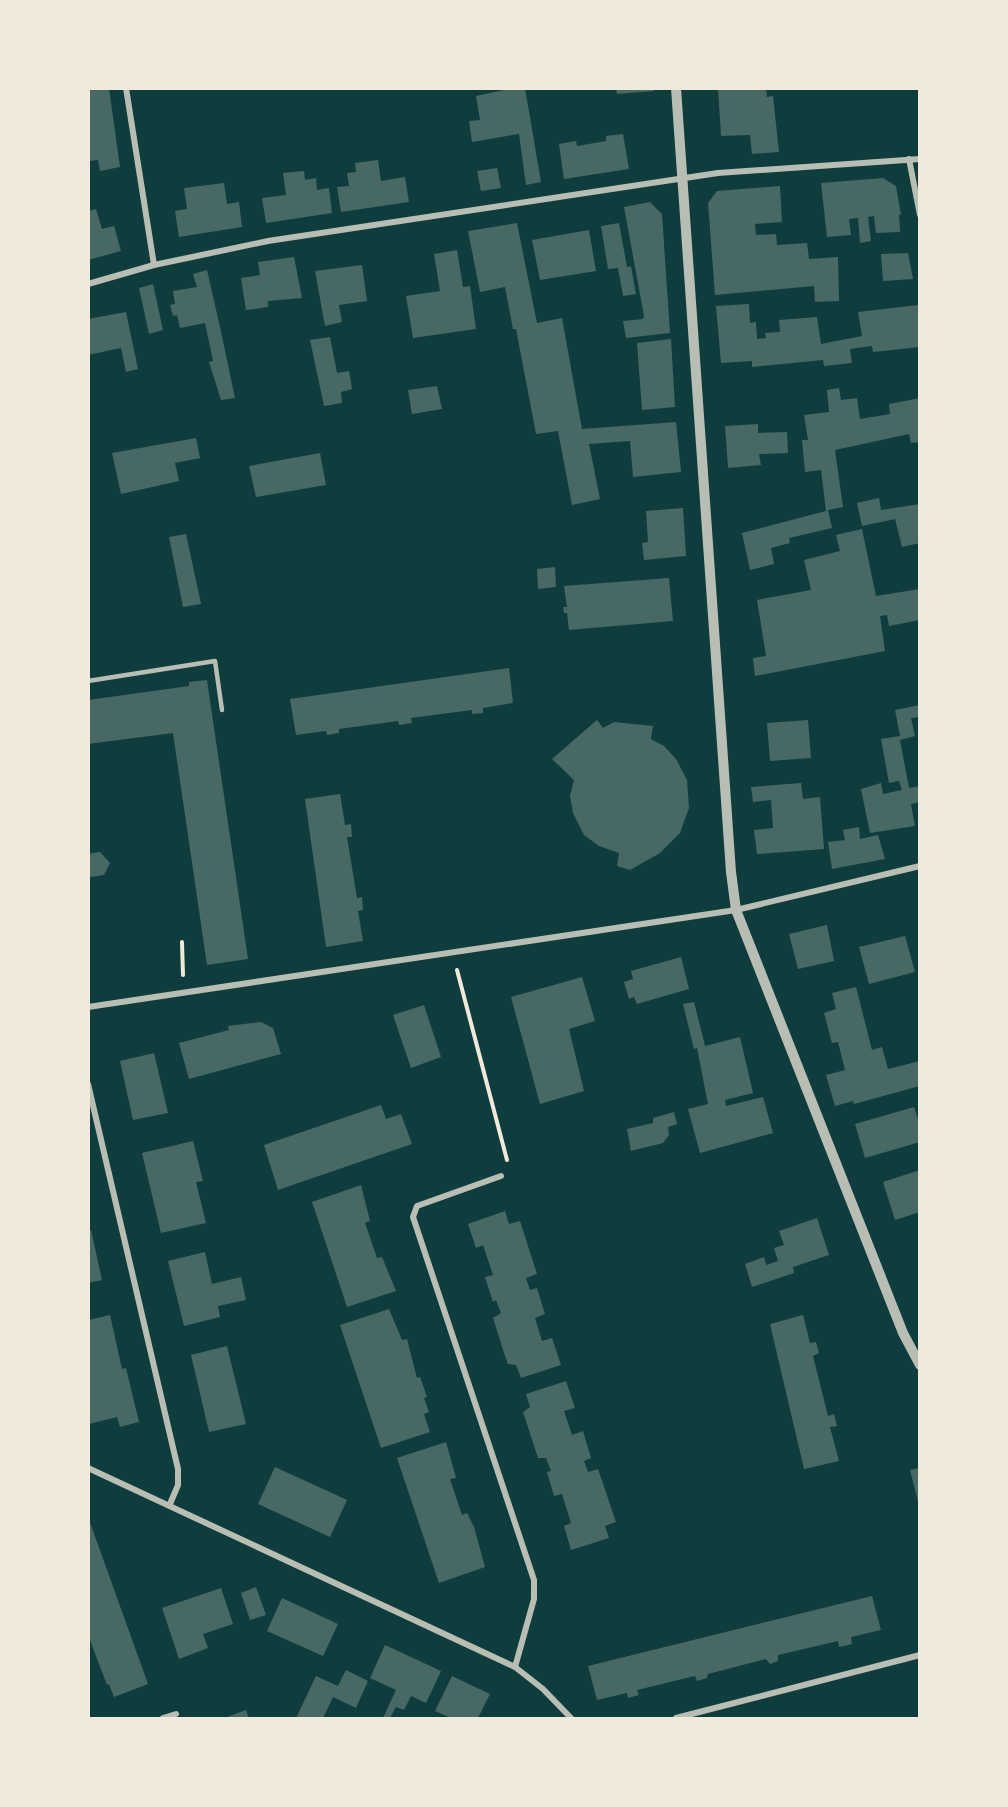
<svg xmlns="http://www.w3.org/2000/svg" width="1008" height="1807" font-family="Raleway,sans-serif">
  <style>
    .building { fill: #486865 }
    .lines { fill: none; stroke-linecap: round; stroke-linejoin: round }
    .path { stroke: #f1e9da; stroke-width: 4 }
    .service { stroke: #b8beb3; stroke-width: 4.5 }
    .minor { stroke: #b8beb3; stroke-width: 6 }
    .tertiary { stroke: #b8beb3; stroke-width: 10 }
  </style>
  <rect width="100%" height="100%" fill="#0f3d3e"/>
  <!-- building -->
  <g class="building">
    <polygon points="88,88 109,88 120,167 100,171 98,160 90,161"/>
    <polygon points="513,88 525,88 541,182 526,185 519,134 472,142 469,121 480,120 476,96"/>
    <polygon points="616,88 653,88 654,91 617,94"/>
    <polygon points="718,88 766,88 767,97 773,96 779,152 752,154 750,135 721,136"/>
    <polygon points="623,134 629,169 564,179 559,144 576,141 577,146 606,141 606,136"/>
    <polygon points="378,160 381,181 405,177 409,202 341,212 337,187 349,186 347,173 356,172 355,163"/>
    <polygon points="497,168 501,188 481,191 477,171"/>
    <polygon points="304,171 305,180 316,178 317,190 329,188 332,213 266,223 262,198 286,195 283,173"/>
    <polygon points="883,178 896,186 901,215 899,214 900,232 876,233 874,216 868,217 871,241 860,243 858,218 849,219 851,235 827,237 821,183"/>
    <polygon points="224,183 227,204 239,202 242,227 179,237 175,211 187,209 184,188"/>
    <polygon points="780,186 782,222 755,224 756,235 776,234 777,245 807,243 809,259 838,257 839,301 815,302 814,286 715,295 708,203 717,191"/>
    <polygon points="650,202 662,214 670,333 626,338 623,321 643,319 644,316 624,207"/>
    <polygon points="96,209 102,229 114,226 121,251 88,260 88,211"/>
    <polygon points="517,223 537,323 562,318 582,429 676,422 681,472 633,477 630,441 589,444 600,499 572,505 558,431 536,434 516,329 513,329 505,287 480,292 468,231"/>
    <polygon points="619,223 627,267 631,266 636,294 623,296 618,268 608,269 601,226"/>
    <polygon points="589,230 596,271 540,280 532,240"/>
    <polygon points="457,250 463,287 470,286 476,329 413,338 406,296 440,291 434,254"/>
    <polygon points="908,253 913,279 883,281 881,254"/>
    <polygon points="294,257 302,298 268,301 268,307 246,310 241,278 260,275 258,262"/>
    <polygon points="362,265 367,301 339,305 342,322 325,326 315,271"/>
    <polygon points="207,270 220,327 235,398 221,400 209,362 213,361 205,323 180,328 177,315 173,316 170,305 175,304 173,291 197,287 193,274"/>
    <polygon points="153,284 163,330 149,334 139,288"/>
    <polygon points="749,304 750,323 756,322 757,339 766,338 765,333 780,332 779,320 817,317 821,344 862,336 858,312 918,305 920,347 873,352 872,346 850,349 852,363 824,366 823,360 752,367 752,361 721,363 716,306"/>
    <polygon points="126,312 138,369 126,372 121,348 88,355 88,319"/>
    <polygon points="330,337 337,373 349,371 352,389 341,392 342,403 324,406 310,340"/>
    <polygon points="671,339 675,407 642,410 637,343"/>
    <polygon points="437,386 442,409 412,414 408,390"/>
    <polygon points="839,388 841,400 857,398 860,419 890,414 889,404 920,398 920,442 911,443 909,434 835,450 843,507 828,510 832,528 789,538 790,543 771,548 774,564 750,570 742,533 826,511 821,470 805,472 802,440 808,440 804,415 829,412 827,390"/>
    <polygon points="758,424 758,433 787,432 788,453 759,454 761,465 728,468 725,426"/>
    <polygon points="196,438 200,458 175,463 179,481 121,494 112,453"/>
    <polygon points="320,453 326,485 256,497 249,466"/>
    <polygon points="879,498 881,510 920,504 920,543 902,547 895,519 862,526 857,503"/>
    <polygon points="683,508 686,556 644,560 642,543 648,542 646,511"/>
    <polygon points="862,529 876,596 920,589 920,620 889,626 887,615 880,616 885,651 755,676 753,658 766,656 757,600 811,590 804,560 840,551 836,535"/>
    <polygon points="186,534 201,604 183,607 169,537"/>
    <polygon points="555,567 556,587 538,589 537,569"/>
    <polygon points="669,578 673,621 569,630 567,613 564,613 563,607 567,607 564,586"/>
    <polygon points="509,668 513,703 483,708 483,713 472,714 472,710 411,718 412,723 399,725 398,721 339,729 339,733 327,735 326,731 296,735 290,699"/>
    <polygon points="207,680 248,959 207,965 173,733 88,744 88,700 189,686 189,682"/>
    <polygon points="920,705 920,717 911,718 915,736 900,740 909,788 920,786 920,802 911,804 915,826 870,833 861,789 881,783 883,794 902,790 899,781 889,783 881,739 900,736 895,710"/>
    <polygon points="597,720 603,728 614,722 653,726 651,739 664,746 676,759 687,780 689,808 680,833 660,853 630,870 617,866 619,853 599,846 584,835 573,813 570,796 574,780 552,759"/>
    <polygon points="808,720 811,758 770,761 767,723"/>
    <polygon points="801,783 803,799 820,797 824,849 757,854 754,830 773,828 771,800 753,802 751,787"/>
    <polygon points="340,794 345,825 351,824 352,837 347,837 357,898 362,897 363,910 358,911 363,941 326,947 305,799"/>
    <polygon points="859,827 860,839 878,835 885,859 832,869 828,842 845,840 843,830"/>
    <polygon points="100,852 110,863 104,875 91,877 88,874 88,854"/>
    <polygon points="827,925 834,961 798,969 789,934"/>
    <polygon points="905,936 915,972 869,984 859,947"/>
    <polygon points="681,957 689,989 637,1004 634,997 629,999 624,982 633,979 631,971"/>
    <polygon points="582,977 595,1021 569,1029 584,1091 540,1104 511,997"/>
    <polygon points="856,987 872,1050 882,1047 888,1069 920,1061 920,1086 854,1104 853,1101 835,1106 826,1075 845,1070 838,1042 832,1043 824,1013 836,1009 832,993"/>
    <polygon points="694,1002 705,1046 740,1037 753,1093 725,1100 726,1106 763,1097 773,1133 700,1153 688,1109 708,1104 697,1048 694,1049 683,1004"/>
    <polygon points="424,1005 441,1057 411,1068 393,1015"/>
    <polygon points="261,1022 273,1028 281,1054 189,1079 179,1043 229,1030 228,1026"/>
    <polygon points="154,1053 168,1113 133,1120 120,1061"/>
    <polygon points="381,1105 386,1119 401,1114 412,1144 278,1190 264,1145"/>
    <polygon points="914,1107 920,1125 920,1142 865,1158 855,1124"/>
    <polygon points="674,1112 677,1124 668,1127 669,1135 663,1143 631,1151 627,1129 653,1123 653,1118"/>
    <polygon points="193,1141 203,1181 196,1182 206,1223 161,1233 142,1153"/>
    <polygon points="920,1170 920,1212 895,1220 883,1182"/>
    <polygon points="361,1185 370,1221 365,1223 377,1258 382,1257 396,1291 347,1307 312,1202"/>
    <polygon points="505,1211 509,1224 520,1221 537,1274 526,1278 530,1290 537,1288 545,1314 535,1318 542,1341 552,1338 561,1365 521,1378 516,1365 508,1364 504,1353 493,1318 501,1313 496,1300 493,1302 485,1277 493,1275 483,1245 476,1248 468,1224"/>
    <polygon points="817,1218 829,1255 793,1267 794,1273 752,1287 745,1264 764,1257 766,1265 778,1261 774,1248 784,1245 779,1231"/>
    <polygon points="91,1230 102,1280 88,1283 88,1231"/>
    <polygon points="205,1252 212,1284 241,1277 246,1300 218,1306 220,1317 184,1326 168,1261"/>
    <polygon points="389,1309 402,1340 407,1339 417,1378 420,1377 427,1397 424,1398 429,1412 424,1414 430,1432 381,1448 340,1325"/>
    <polygon points="110,1315 122,1369 126,1368 139,1422 120,1427 117,1417 89,1424 88,1421 88,1320"/>
    <polygon points="803,1315 810,1343 816,1342 819,1353 813,1356 828,1416 834,1414 837,1426 830,1427 839,1461 804,1469 770,1324"/>
    <polygon points="227,1346 246,1424 209,1432 191,1355"/>
    <polygon points="566,1381 575,1408 564,1411 572,1435 583,1431 591,1458 584,1461 588,1472 598,1469 616,1522 605,1526 609,1538 571,1550 564,1526 571,1523 562,1494 554,1496 547,1472 551,1471 546,1458 538,1458 523,1412 530,1407 526,1394"/>
    <polygon points="446,1442 456,1478 450,1479 462,1515 467,1513 474,1527 485,1567 439,1583 397,1458"/>
    <polygon points="275,1467 347,1500 330,1537 258,1504"/>
    <polygon points="920,1468 920,1505 919,1505 910,1470"/>
    <polygon points="88,1517 148,1684 114,1697 109,1684 107,1685 88,1635"/>
    <polygon points="256,1587 266,1615 250,1620 241,1593"/>
    <polygon points="221,1588 233,1624 203,1634 208,1648 179,1659 162,1608"/>
    <polygon points="872,1596 881,1630 851,1637 852,1644 839,1647 838,1641 778,1655 778,1661 770,1664 766,1659 708,1674 707,1678 697,1681 695,1676 637,1690 639,1695 628,1698 627,1693 597,1700 588,1666"/>
    <polygon points="282,1598 338,1624 323,1656 267,1631"/>
    <polygon points="385,1645 441,1671 426,1703 411,1696 404,1710 396,1707 390,1718 383,1718 396,1690 370,1678"/>
    <polygon points="346,1670 368,1681 356,1708 333,1697 323,1718 296,1718 316,1676 338,1686"/>
    <polygon points="452,1676 490,1694 478,1718 451,1718 435,1711"/>
    <polygon points="246,1710 249,1718 224,1718"/>
  </g>
  <g class="lines">
    <!-- path -->
    <g class="path">
      <polyline points="182,942 183,975"/>
      <polyline points="457,970 507,1160"/>
    </g>
    <!-- service -->
    <polyline class="service" points="88,681 215,661 222,710"/>
    <!-- minor -->
    <g class="minor">
      <polyline points="126,88 154,265"/>
      <polyline points="909,159 920,215"/>
      <polyline points="88,284 154,265 268,241 718,173 920,159"/>
      <polyline points="88,1007 736,910 920,866"/>
      <polyline points="88,1084 178,1469 178,1485 170,1504"/>
      <polyline points="501,1176 417,1206 413,1217 534,1580 534,1599 515,1667"/>
      <polyline points="88,1468 515,1667 543,1689 571,1718"/>
      <polyline points="163,1718 176,1714"/>
      <polyline points="676,1718 920,1655"/>
    </g>
    <!-- tertiary -->
    <polyline class="tertiary" points="676,88 731,872 736,910 903,1333 920,1365"/>
  </g>
  <!-- border -->
  <rect width="1008" height="1807" fill="none" stroke="#f1e9da" stroke-width="180"/>
</svg>
